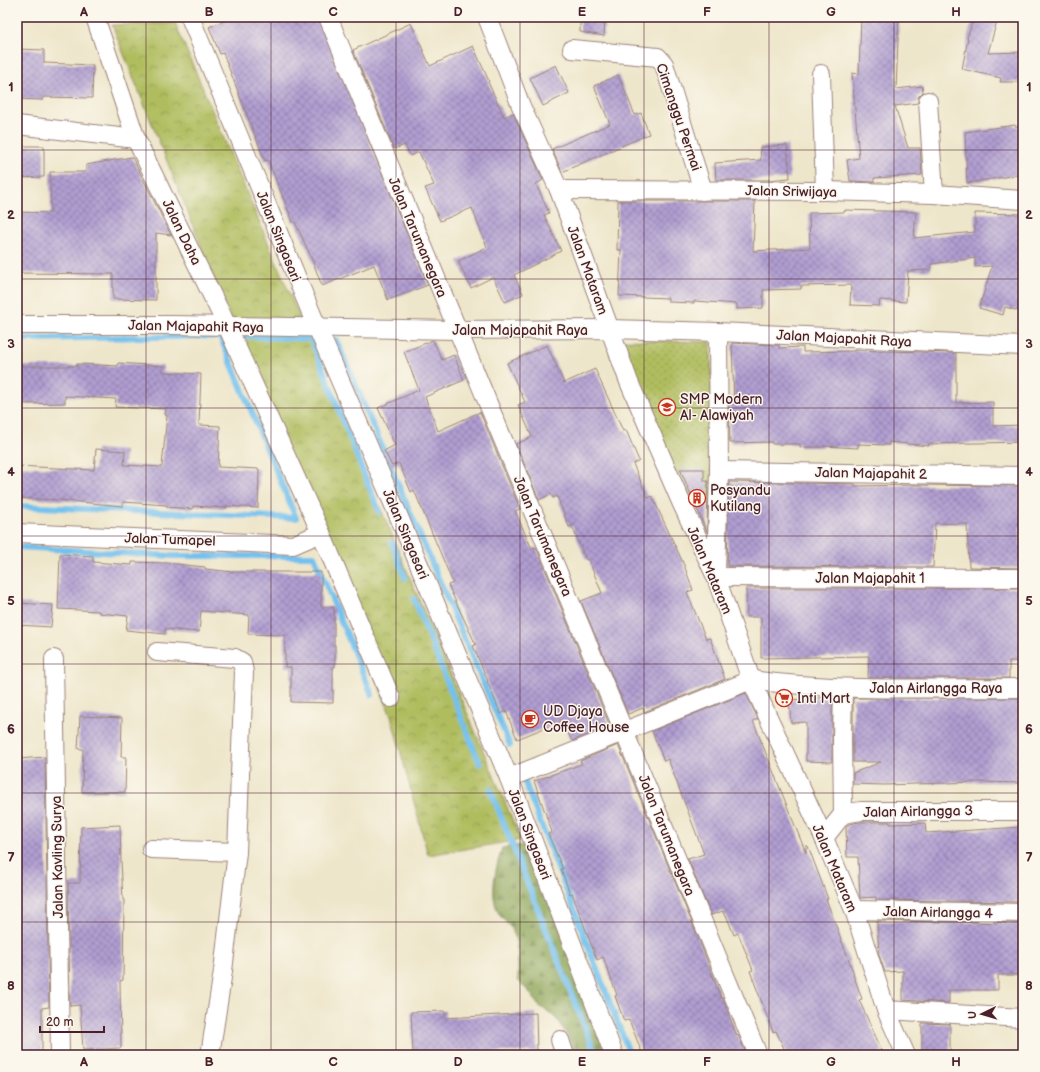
<svg xmlns="http://www.w3.org/2000/svg" width="1040" height="1072" font-family="'Balsamiq Sans',sans-serif">
  <style>
    .grass { fill: url(#grass-dots); stroke: #7d6e45 }
    .forest { fill: url(#forest-firs); stroke: #6b6240 }
    .park { fill: url(#park-crowns); stroke: #7d6e45 }
    .lines { fill: none; stroke-linecap: round; stroke-linejoin: round }
    .stream { stroke: #74c1ee; stroke-width: 6 }
    .building { fill: url(#building-cross-hatch) }
    .minor-casing { stroke: #9c827a; stroke-width: 20 }
    .minor { stroke: #fff; stroke-width: 18 }
    .grid { fill: none; stroke: #4a1f2b; stroke-width: 1; stroke-opacity: 0.55 }
    .labels { text-anchor: middle; stroke-width: 3; stroke-linejoin: round; paint-order: stroke }
    .street-label { font-size: 14px; fill: #4a1f2b; stroke: #fbf7ec }
    .poi-label { font-size: 14px; fill: #4a1f2b; stroke: #fbf7ec; text-anchor: start }
    .neatline { fill: none; stroke: #4a1f2b; stroke-width: 1.5 }
    .grid-label { font-size: 13px; text-anchor: middle; font-weight: bold; fill: #4a1f2b }
  </style>
  <defs>
    <pattern id="grass-dots" width="8" height="8" patternUnits="userSpaceOnUse"><rect width="8" height="8" fill="#b0bd5f"/><path d="M2 2h.1M6 6h.1" fill="none" stroke="#91994f" stroke-width="1.8" stroke-linecap="round"/></pattern>
    <pattern id="forest-firs" width="22" height="20" patternUnits="userSpaceOnUse"><rect width="22" height="20" fill="#8ca456"/><path d="M5 1l3.5 6h-7zM16 11l3.5 6h-7z" fill="#748547"/></pattern>
    <pattern id="park-crowns" width="20" height="18" patternUnits="userSpaceOnUse"><rect width="20" height="18" fill="#b0bd5f"/><path d="M2 6a3 3 0 1 1 6 0M12 15a3 3 0 1 1 6 0" fill="none" stroke="#91994f"/></pattern>
    <pattern id="building-cross-hatch" width="8" height="8" patternUnits="userSpaceOnUse"><rect width="8" height="8" fill="#b09ed1"/><path d="M0 0l8 8M0 8l8-8" fill="none" stroke="#9180aa"/></pattern>
  </defs>
  <rect width="100%" height="100%" fill="#fbf7ec"/>
  <filter id="ink" filterUnits="userSpaceOnUse"><feTurbulence type="fractalNoise" baseFrequency=".025" numOctaves="2"/><feDisplacementMap in="SourceGraphic" scale="8" xChannelSelector="R" yChannelSelector="G"/><feConvolveMatrix kernelMatrix="1 2 1 2 8 2 1 2 1" color-interpolation-filters="sRGB"/></filter>
  <filter id="wash" filterUnits="userSpaceOnUse"><feTurbulence type="fractalNoise" baseFrequency=".012" numOctaves="4" result="noise"/><feDisplacementMap in="SourceGraphic" scale="16" xChannelSelector="R" yChannelSelector="G"/><feGaussianBlur stdDeviation="0.9" result="paint"/><feColorMatrix in="noise" values="0 0 0 0 0 0 0 0 0 0 0 0 0 0 0 0 0 1.4 0 .05"/><feComposite in="paint" operator="in"/></filter>
  <g filter="url(#wash)">
    <rect width="100%" height="100%" fill="#eee6ca"/>
    <!-- grass -->
    <polygon class="grass" points="621,340 711,342 712,496 685,496"/>
    <!-- forest -->
    <path class="forest" d="M523,845L531,859L614,1055H576L568,1037L559,1022L550,1013L538,1005L530,993L518,980C518,966 519,948 514,934C512,926 502,920 498,912C489,892 496,868 502,848Z"/>
    <!-- park -->
    <polygon class="park" points="175,23 521,840 428,855 391,716 112,25"/>
    <g class="lines">
      <!-- stream -->
      <g class="stream">
        <polyline points="239,336 311,339 379,512"/>
        <polyline points="17,339 220,336 296,518 17,506"/>
        <polyline points="336,340 510,745"/>
        <polyline points="392,543 405,578"/>
        <polyline points="17,547 172,556 314,556 372,695"/>
        <polyline points="414,599 480,764"/>
        <polyline points="524,780 630,1055"/>
        <polyline points="490,789 596,1055"/>
      </g>
    </g>
    <g id="blocks">
      <!-- building -->
      <g class="building">
        <polygon points="234,17 318,17 428,285 388,300 374,265 322,286 311,257 295,222 293,222 268,160 265,161 223,53 220,54 209,27"/>
        <polygon points="580,17 605,17 604,36 580,32"/>
        <polygon points="861,17 899,17 896,89 922,86 923,92 918,97 918,103 895,106 908,148 920,148 922,175 874,178 874,182 850,181 847,160 859,158 852,73 859,74"/>
        <polygon points="974,17 998,17 988,53 1023,52 1023,82 1000,82 1001,78 962,69 968,38 967,38"/>
        <polygon points="411,23 430,66 473,46 489,81 488,82 504,117 513,113 543,180 536,184 549,213 544,215 561,251 514,275 523,294 505,302 493,277 471,288 458,261 487,247 472,208 440,221 425,188 434,185 419,152 410,156 405,145 394,149 353,50"/>
        <polygon points="17,49 44,50 44,63 93,65 92,98 43,97 43,100 17,99"/>
        <polygon points="556,65 569,93 543,106 530,78"/>
        <polygon points="618,75 635,115 641,113 649,134 562,172 552,149 610,124 594,86"/>
        <polygon points="1015,125 1015,126 1023,127 1023,174 967,183 965,132"/>
        <polygon points="787,145 790,178 768,180 716,180 715,163 761,160 760,147"/>
        <polygon points="17,146 44,146 44,177 17,178"/>
        <polygon points="132,157 171,235 156,233 156,300 113,299 113,274 17,273 17,212 51,213 50,172 86,172 86,165"/>
        <polygon points="618,201 755,201 753,251 810,248 809,213 845,212 845,210 916,212 914,238 975,232 975,213 1023,214 1023,312 1005,307 1003,315 979,308 992,266 975,267 975,258 931,264 931,270 908,271 906,302 880,300 879,306 850,305 851,285 801,286 801,289 763,290 763,308 737,309 737,304 694,301 694,303 668,302 668,298 619,296 621,250 617,250"/>
        <polygon points="433,340 442,360 454,355 464,380 425,397 438,431 480,412 520,509 515,511 532,549 536,547 610,726 572,741 562,721 517,739 506,711 501,714 487,681 488,681 473,646 476,645 448,585 453,583 414,490 411,492 399,463 392,466 384,451 395,445 378,408 419,390 404,352"/>
        <polygon points="732,343 779,345 779,348 803,347 803,352 854,351 854,350 956,353 956,403 993,402 993,426 1023,425 1023,442 928,444 929,446 889,442 889,445 858,444 858,448 823,446 822,447 800,447 800,444 772,444 772,442 730,443 729,402 734,402"/>
        <polygon points="547,345 564,383 595,369 623,431 626,430 639,461 633,464 648,498 652,496 684,565 693,590 687,592 706,639 710,638 725,679 644,712 643,708 628,714 581,601 602,593 588,559 586,560 572,526 569,527 557,496 553,498 551,494 539,500 516,444 532,437 518,405 525,402 507,363"/>
        <polygon points="118,363 163,366 163,372 201,374 199,425 220,426 218,467 259,469 258,508 226,506 226,508 193,506 193,509 167,507 167,505 123,502 123,506 59,500 17,498 17,466 94,470 96,449 125,451 124,465 162,467 167,415 165,415 166,409 115,407 116,399 65,396 65,403 20,404 20,366 77,366 77,364 118,366"/>
        <polygon points="680,469 704,469 704,481 708,481 707,532"/>
        <polygon points="729,482 855,484 855,486 915,485 1023,486 1023,527 1020,527 1022,568 969,567 967,524 935,523 933,567 727,566"/>
        <polygon points="60,554 93,556 93,562 132,565 132,562 166,563 205,567 205,569 233,572 321,572 321,607 334,607 334,645 335,645 335,667 333,667 333,703 291,702 291,667 285,667 285,635 248,634 249,615 201,611 199,632 165,629 165,634 126,630 128,616 99,613 99,611 58,609"/>
        <polygon points="746,588 1023,588 1023,661 1009,661 1009,678 868,678 869,656 761,658 761,617 747,617"/>
        <polygon points="17,603 53,605 51,627 17,625"/>
        <polygon points="746,693 758,719 753,721 769,761 806,853 806,846 808,846 828,899 826,899 854,974 853,974 862,999 859,1000 884,1055 787,1055 776,1031 773,1032 750,971 753,970 738,933 734,935 726,915 724,915 723,911 711,915 688,859 704,854 668,759 664,761 652,731"/>
        <polygon points="832,697 832,762 806,761 806,722 791,723 789,700"/>
        <polygon points="853,698 1023,698 1023,783 978,782 884,785 853,784 853,773 881,762 853,762"/>
        <polygon points="80,716 122,718 121,757 126,757 125,792 82,792 83,749 78,749"/>
        <polygon points="618,745 700,942 721,998 722,997 737,1036 738,1035 747,1055 643,1055 629,1020 624,1021 615,996 617,995 603,957 597,960 572,893 570,894 561,869 563,869 548,834 552,832 534,781 582,764 580,761"/>
        <polygon points="45,757 49,1007 42,1008 42,1055 17,1055 17,759"/>
        <polygon points="859,822 890,822 890,824 925,823 926,833 1023,827 1023,902 876,900 876,897 860,898 858,857 847,857 846,828 849,824"/>
        <polygon points="120,825 121,861 123,900 124,900 123,980 120,981 121,1048 83,1050 80,1005 70,1006 68,883 80,883 81,827"/>
        <polygon points="877,921 1023,923 1023,975 998,975 998,990 949,990 949,1003 903,1000 903,971 885,972 879,955"/>
        <polygon points="445,1011 445,1018 536,1013 537,1052 477,1052 477,1050 413,1054 411,1012"/>
        <polygon points="922,1023 950,1024 950,1055 922,1055"/>
      </g>
    </g>
  </g>
  <g filter="url(#ink)">
    <use href="#blocks" fill-opacity="0" stroke="#9c827a" stroke-width="1"/>
    <g class="lines">
      <!-- minor casing -->
      <g class="minor-casing">
        <g id="minor">
          <polyline points="95,17 136,139 227,326 321,533 391,698"/>
          <polyline points="190,17 317,327 399,517 509,778 614,1055"/>
          <polyline points="328,17 758,1055"/>
          <polyline points="487,17 521,106 559,190 629,382 681,502 716,577 751,680 824,838 854,910 886,1010 906,1055"/>
          <polyline points="572,49 658,57 664,64 703,191"/>
          <polyline points="821,74 825,191"/>
          <polyline points="928,101 934,194"/>
          <polyline points="17,125 136,139"/>
          <polyline points="559,190 825,191 934,194 1023,200"/>
          <polyline points="17,325 172,325 457,330 609,329 718,332 1023,346"/>
          <polyline points="719,471 1023,476"/>
          <polyline points="17,533 293,545 321,533"/>
          <polyline points="716,574 719,471 718,332"/>
          <polyline points="716,577 1023,578"/>
          <polyline points="157,652 235,658 242,662 244,672 237,852 223,971 210,1055"/>
          <polyline points="54,659 60,1055"/>
          <path d="M509,778L751,680C841,692 932,688 1023,688"/>
          <polyline points="843,814 842,737 843,688"/>
          <polyline points="824,838 843,814 861,811 1023,811"/>
          <polyline points="151,849 237,852"/>
          <polyline points="854,910 1023,913"/>
          <polyline points="886,1010 1023,1018"/>
          <polyline points="560,1040 565,1055"/>
        </g>
      </g>
      <!-- minor -->
      <use href="#minor" class="minor"/>
    </g>
  </g>
  <!-- grid -->
  <path class="grid" d="M146,17V1055M271,17V1055M396,17V1055M520,17V1055M644,17V1055M769,17V1055M894,17V1055M17,150H1023M17,279H1023M17,408H1023M17,536H1023M17,664H1023M17,793H1023M17,922H1023"/>
  <!-- icons -->
  <defs>
    <g id="school-ring" transform="scale(0.9)"><circle r="9.5" fill="#fbf7ec" stroke="#c8321e" stroke-width="1.5"/><path d="M0-5L7-2L0 1L-7-2ZM-4 1L0 2.5L4 1V4Q0 6-4 4Z" fill="#c8321e"/></g>
    <g id="building-ring" transform="scale(0.9)"><circle r="9.5" fill="#fbf7ec" stroke="#c8321e" stroke-width="1.5"/><path d="M-4-6H4V6H1V3H-1V6H-4ZM-2.5-4.3h1.7v1.8h-1.7ZM.8-4.3h1.7v1.8H.8ZM-2.5-1h1.7V.8h-1.7ZM.8-1h1.7V.8H.8Z" fill="#c8321e"/></g>
    <g id="supermarket-ring" transform="scale(0.9)"><circle r="9.5" fill="#fbf7ec" stroke="#c8321e" stroke-width="1.5"/><path d="M-6-5.5h2.5l.6 2H6L4.5 2H-2.5L-4.4-4H-6ZM-1.5 3.2a1.3 1.3 0 1 0 .1 0ZM3 3.2a1.3 1.3 0 1 0 .1 0Z" fill="#c8321e"/></g>
    <g id="cafe-ring" transform="scale(0.9)"><circle r="9.5" fill="#fbf7ec" stroke="#c8321e" stroke-width="1.5"/><path d="M-5.5-4.5H6V0H3Q3 3.5 0 3.5H-2.5Q-5.5 3.5-5.5 0ZM3-3.2v2h1.7v-2ZM-6 4.5H4V6H-6Z" fill="#c8321e"/></g>
  </defs>
  <g fill-rule="evenodd">
    <use href="#school-ring" x="667" y="407"/>
    <use href="#building-ring" x="697" y="498"/>
    <use href="#supermarket-ring" x="784" y="698"/>
    <use href="#cafe-ring" x="530" y="719"/>
  </g>
  <g class="labels">
    <!-- street labels -->
    <g class="street-label">
      <text transform="translate(679 117) rotate(71)" y="5">Cimanggu Permai</text>
      <text transform="translate(791 191) rotate(1)" y="5">Jalan Sriwijaya</text>
      <text transform="translate(182 232) rotate(64)" y="5">Jalan Daha</text>
      <text transform="translate(279 236) rotate(68)" y="5">Jalan Singasari</text>
      <text transform="translate(418 237) rotate(67)" y="5">Jalan Tarumanegara</text>
      <text transform="translate(588 270) rotate(70)" y="5">Jalan Mataram</text>
      <text transform="translate(196 326) rotate(1)" y="5">Jalan Majapahit Raya</text>
      <text x="520" y="335">Jalan Majapahit Raya</text>
      <text transform="translate(844 338) rotate(3)" y="5">Jalan Majapahit Raya</text>
      <text transform="translate(871 473) rotate(1)" y="5">Jalan Majapahit 2</text>
      <text transform="translate(406 534) rotate(67)" y="5">Jalan Singasari</text>
      <text transform="translate(543 536) rotate(67)" y="5">Jalan Tarumanegara</text>
      <text transform="translate(170 539) rotate(2)" y="5">Jalan Tumapel</text>
      <text transform="translate(710 570) rotate(67)" y="5">Jalan Mataram</text>
      <text x="870" y="583">Jalan Majapahit 1</text>
      <text x="936" y="693">Jalan Airlangga Raya</text>
      <text transform="translate(918 811) rotate(-1)" y="5">Jalan Airlangga 3</text>
      <text transform="translate(530 834) rotate(69)" y="5">Jalan Singasari</text>
      <text transform="translate(667 835) rotate(68)" y="5">Jalan Tarumanegara</text>
      <text transform="translate(57 857) rotate(-91)" y="5">Jalan Kavling Surya</text>
      <text transform="translate(835 868) rotate(67)" y="5">Jalan Mataram</text>
      <text transform="translate(938 912) rotate(1)" y="5">Jalan Airlangga 4</text>
    </g>
    <!-- poi labels -->
    <g class="poi-label">
      <text x="680" y="404">SMP Modern<tspan x="680" dy="16">Al- Alawiyah</tspan></text>
      <text x="710" y="495">Posyandu<tspan x="710" dy="16">Kutilang</tspan></text>
      <text x="797" y="703">Inti Mart</text>
      <text x="543" y="716">UD Djaya<tspan x="543" dy="16">Coffee House</tspan></text>
    </g>
  </g>
  <!-- margin -->
  <rect width="1040" height="1072" fill="none" stroke="#fbf7ec" stroke-width="44"/>
  <!-- north arrow -->
  <g transform="translate(982 1014) rotate(265)" stroke="#fbf7ec" stroke-width="3" paint-order="stroke">
  <path d="M0-3L7 15L0 10L-7 15Z" fill="#4a1f2b"/>
  <text y="-6" font-size="11" font-weight="bold" text-anchor="middle" fill="#4a1f2b">U</text>
  </g>
  <!-- scale -->
  <path d="M40 1026v6h64v-6" fill="none" stroke="#4a1f2b" stroke-width="2"/>
  <text x="46" y="1026" font-size="12" fill="#4a1f2b" stroke="#fbf7ec" stroke-width="3" paint-order="stroke">20 m</text>
  <rect x="22" y="22" width="996" height="1028" class="neatline"/>
  <g class="grid-label">
    <text x="84" y="16">A</text>
    <text x="209" y="16">B</text>
    <text x="333" y="16">C</text>
    <text x="458" y="16">D</text>
    <text x="582" y="16">E</text>
    <text x="707" y="16">F</text>
    <text x="831" y="16">G</text>
    <text x="956" y="16">H</text>
    <text x="11" y="91">1</text>
    <text x="1029" y="91">1</text>
    <text x="11" y="219">2</text>
    <text x="1029" y="219">2</text>
    <text x="11" y="348">3</text>
    <text x="1029" y="348">3</text>
    <text x="11" y="476">4</text>
    <text x="1029" y="476">4</text>
    <text x="11" y="605">5</text>
    <text x="1029" y="605">5</text>
    <text x="11" y="733">6</text>
    <text x="1029" y="733">6</text>
    <text x="11" y="862">7</text>
    <text x="1029" y="862">7</text>
    <text x="11" y="990">8</text>
    <text x="1029" y="990">8</text>
    <text x="84" y="1066">A</text>
    <text x="209" y="1066">B</text>
    <text x="333" y="1066">C</text>
    <text x="458" y="1066">D</text>
    <text x="582" y="1066">E</text>
    <text x="707" y="1066">F</text>
    <text x="831" y="1066">G</text>
    <text x="956" y="1066">H</text>
  </g>
</svg>
